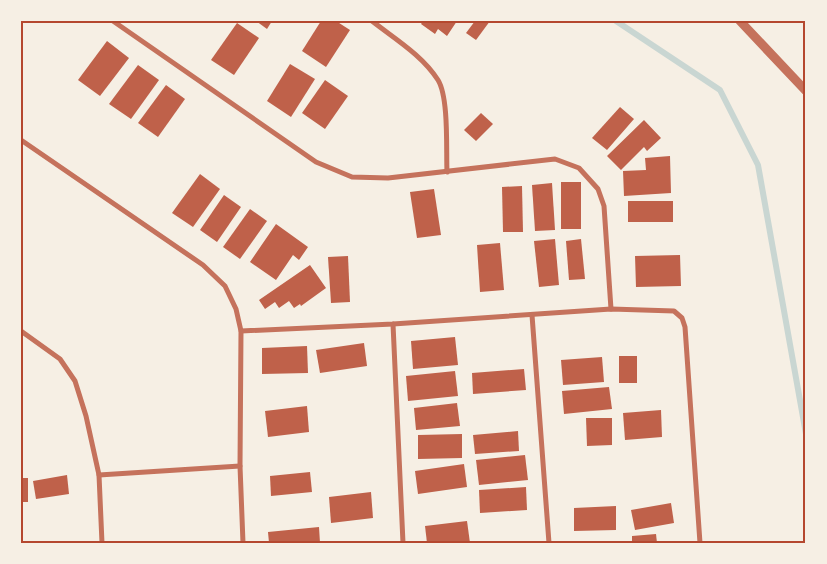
<svg xmlns="http://www.w3.org/2000/svg" width="827" height="564" font-family="'PT Sans',sans-serif">
  <style>
    .lines { fill: none; stroke-linecap: round; stroke-linejoin: round }
    .stream { stroke: #c9d6d2; stroke-width: 6 }
    .building { fill: #bf614a }
    .minor { stroke: #c5725c; stroke-width: 5 }
    .tertiary { stroke: #c5725c; stroke-width: 9 }
    .neatline { fill: none; stroke: #b5482f; stroke-width: 2 }
  </style>
  <rect width="100%" height="100%" fill="#f6efe4"/>
  <g class="lines">
    <!-- stream -->
    <polyline class="stream" points="616,21 720,90 758,165 806,434"/>
  </g>
  <!-- building -->
  <g class="building">
    <polygon points="256,21 272,21 267,29"/>
    <polygon points="321,21 336,21 350,30 326,67 302,51"/>
    <polygon points="423,21 457,21 447,36 438,29 435,34 421,24"/>
    <polygon points="475,21 490,21 476,40 466,33"/>
    <polygon points="237,23 259,38 234,75 211,60"/>
    <polygon points="107,41 129,58 100,96 78,80"/>
    <polygon points="290,64 315,79 291,117 267,101"/>
    <polygon points="138,65 159,80 131,119 109,104"/>
    <polygon points="325,80 348,96 325,129 302,113"/>
    <polygon points="166,85 185,99 158,137 138,123"/>
    <polygon points="620,107 634,119 607,150 592,138"/>
    <polygon points="481,113 493,124 476,141 464,130"/>
    <polygon points="644,120 661,138 647,151 644,147 621,170 607,156"/>
    <polygon points="670,156 671,193 624,196 623,171 646,170 645,158"/>
    <polygon points="200,174 220,189 193,227 172,213"/>
    <rect x="561" y="182" width="20" height="47"/>
    <polygon points="552,183 555,230 535,231 532,185"/>
    <polygon points="522,186 523,232 503,232 502,187"/>
    <polygon points="434,189 441,235 417,238 410,192"/>
    <polygon points="224,195 241,207 217,242 200,230"/>
    <rect x="628" y="201" width="45" height="21"/>
    <polygon points="250,209 267,221 240,259 223,247"/>
    <polygon points="276,224 308,247 299,260 293,255 276,280 250,262"/>
    <polygon points="555,239 559,285 539,287 534,241"/>
    <polygon points="581,239 585,279 569,280 566,241"/>
    <polygon points="500,243 504,290 480,292 477,245"/>
    <polygon points="680,255 681,286 636,287 635,256"/>
    <polygon points="348,256 350,302 331,303 328,257"/>
    <polygon points="310,265 326,288 301,306 300,304 294,308 289,301 279,308 275,302 265,309 259,300"/>
    <polygon points="455,337 458,365 413,369 411,341"/>
    <polygon points="364,343 367,366 320,373 316,350"/>
    <polygon points="307,346 308,373 262,374 262,348"/>
    <rect x="619" y="356" width="18" height="27"/>
    <polygon points="602,357 604,382 563,385 561,360"/>
    <polygon points="524,369 526,390 473,394 472,373"/>
    <polygon points="455,371 458,396 408,401 406,376"/>
    <polygon points="609,387 612,409 564,414 562,391"/>
    <polygon points="457,403 460,426 416,430 414,408"/>
    <polygon points="307,406 309,432 268,437 265,411"/>
    <polygon points="661,410 662,437 625,440 623,413"/>
    <polygon points="586,418 612,418 612,445 587,446"/>
    <polygon points="518,431 519,451 475,454 473,435"/>
    <polygon points="462,434 462,458 418,459 418,435"/>
    <polygon points="525,455 528,480 479,485 476,460"/>
    <polygon points="464,464 467,487 418,494 415,471"/>
    <polygon points="310,472 312,492 271,496 270,476"/>
    <polygon points="67,475 69,494 36,499 33,481"/>
    <rect x="21" y="478" width="7" height="24"/>
    <polygon points="526,487 527,510 480,513 479,490"/>
    <polygon points="371,492 373,518 331,523 329,497"/>
    <polygon points="671,503 674,523 635,530 631,510"/>
    <polygon points="616,506 616,530 574,531 574,508"/>
    <polygon points="467,521 470,543 427,543 425,526"/>
    <polygon points="319,527 320,543 269,543 268,532"/>
    <polygon points="656,534 657,543 632,543 632,536"/>
  </g>
  <g class="lines">
    <!-- minor -->
    <g class="minor">
      <polyline points="113,21 316,162 352,177 388,178 555,159 579,168 598,189 604,206 611,309"/>
      <path d="M372,21C395,39 422,55 438,80C449,98 446,150 447,172"/>
      <polyline points="21,140 203,265 225,286 236,309 241,331 240,466 243,543"/>
      <polyline points="532,315 549,543"/>
      <polyline points="393,324 403,543"/>
      <polyline points="21,331 60,359 75,381 86,416 99,475 102,543"/>
      <polyline points="241,331 393,324 611,309 674,311 682,318 685,327 700,543"/>
      <polyline points="99,475 240,466"/>
    </g>
    <!-- tertiary -->
    <polyline class="tertiary" points="740,21 806,91"/>
  </g>
  <!-- border -->
  <rect width="827" height="564" fill="none" stroke="#f6efe4" stroke-width="45"/>
  <rect x="22" y="22" width="782" height="520" class="neatline"/>
</svg>
